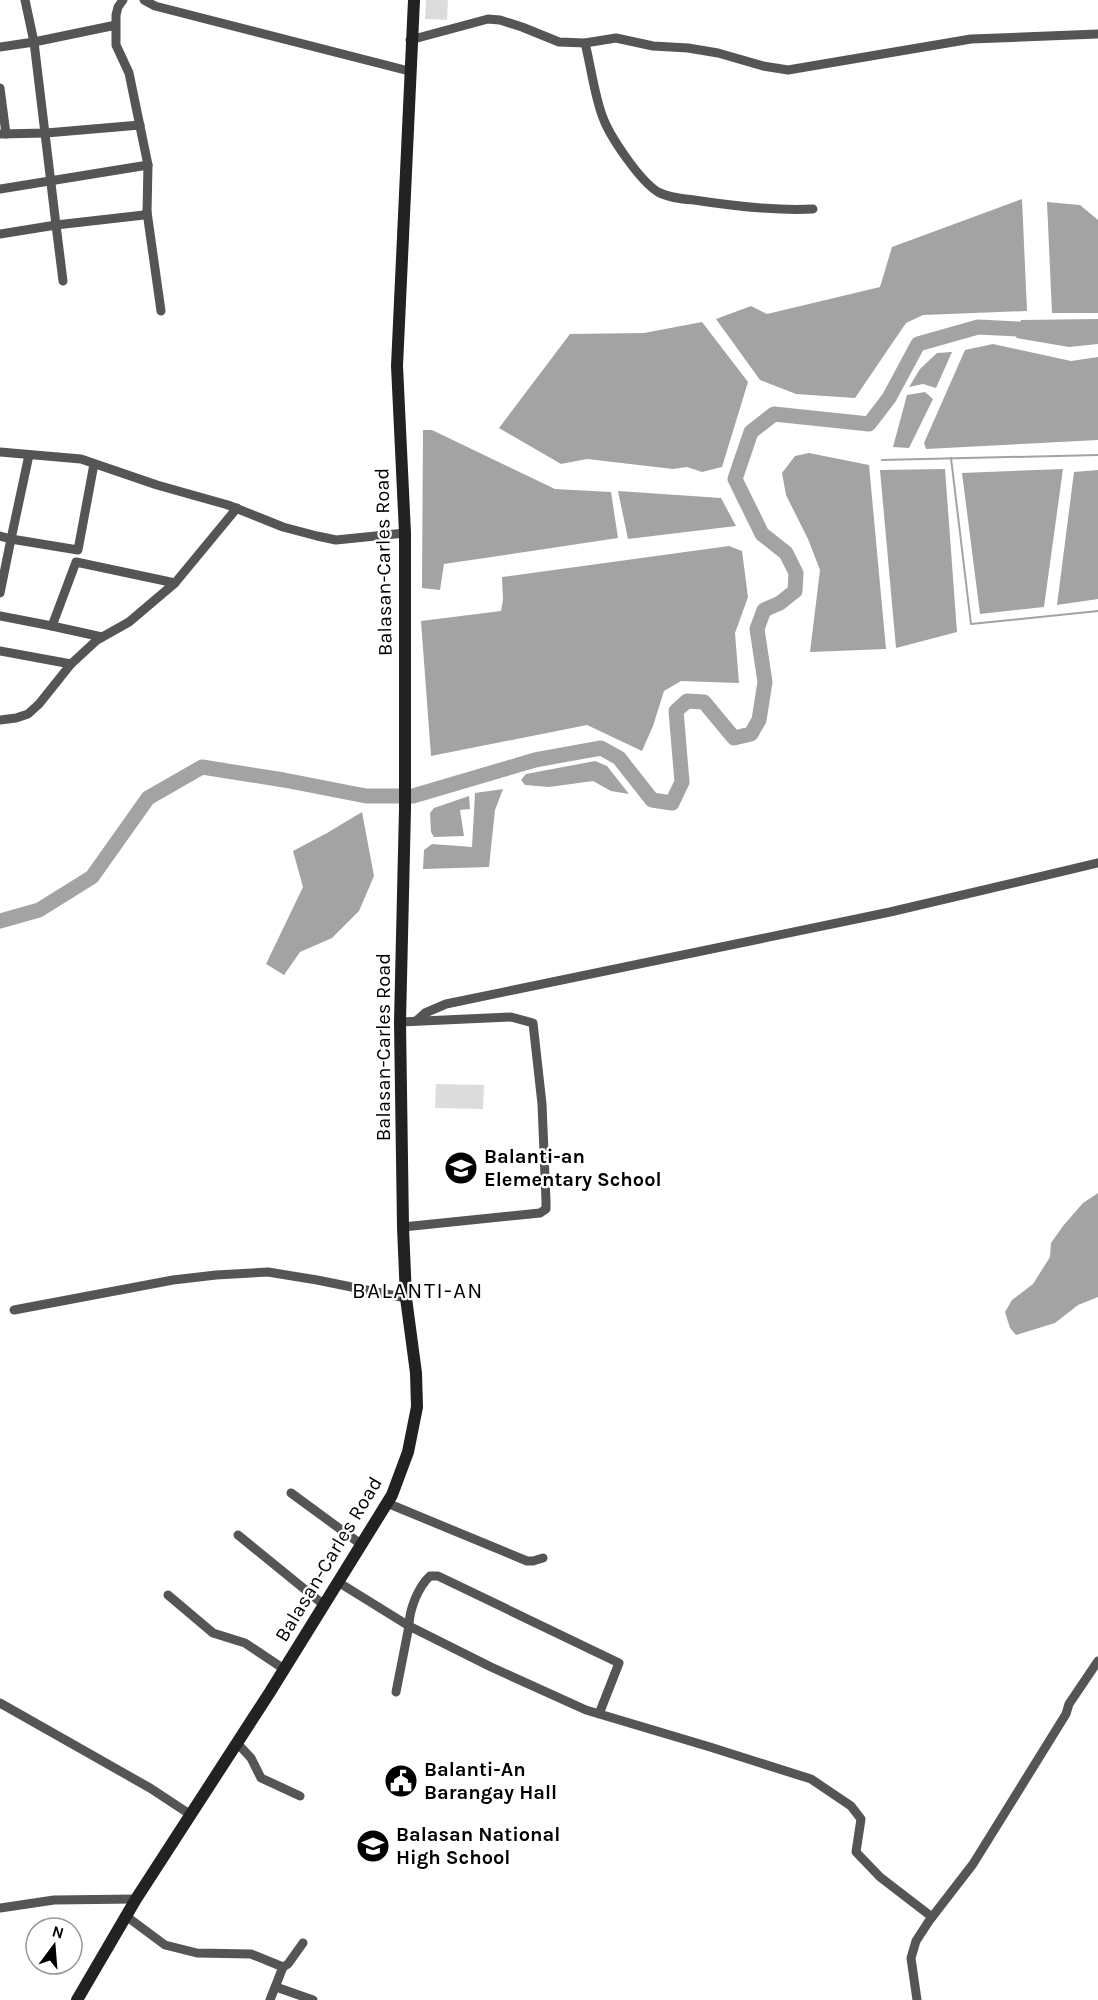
<svg xmlns="http://www.w3.org/2000/svg" width="1098" height="2000" font-family="Karla,sans-serif">
  <style>
    .green { fill: #dcdcdc }
    .water { fill: #a3a3a3 }
    .lines { fill: none; stroke-linecap: round; stroke-linejoin: round }
    .stream { stroke: #a3a3a3; stroke-width: 2 }
    .river { stroke: #a3a3a3; stroke-width: 15 }
    .minor { stroke: #555; stroke-width: 9 }
    .secondary { stroke: #222; stroke-width: 12 }
    .labels { text-anchor: middle; stroke-width: 4.5; stroke-linejoin: round; paint-order: stroke }
    .street-label { font-size: 20px; fill: #000; stroke: #fff }
    .poi-label { font-size: 20px; font-weight: bold; fill: #000; stroke: #fff; text-anchor: start }
    .quarter-label { font-size: 22px; letter-spacing: 1.5px; fill: #000; stroke: #fff }
  </style>
  <rect width="100%" height="100%" fill="#fff"/>
  <!-- green -->
  <g class="green">
    <polygon points="426,0 448,0 447,20 425,19"/>
    <polygon points="436,1084 484,1085 483,1109 435,1108"/>
  </g>
  <!-- water -->
  <g class="water">
    <polygon points="1022,199 1027,311 923,315 906,323 855,398 796,394 760,380 716,319 751,306 767,314 880,287 892,247"/>
    <polygon points="1047,202 1080,205 1098,220 1098,313 1052,313"/>
    <polygon points="1098,319 1098,344 1069,347 1016,338 1021,320"/>
    <polygon points="702,322 748,382 722,467 702,472 687,467 673,469 587,459 561,464 499,428 570,334 644,333"/>
    <polygon points="993,344 1071,361 1098,357 1098,440 926,449 924,443 965,350"/>
    <polygon points="952,352 936,388 923,384 909,387 920,369 937,353"/>
    <polygon points="925,392 933,399 909,448 893,447 907,395"/>
    <polygon points="423,430 432,430 555,489 611,492 618,538 444,564 440,590 422,588"/>
    <polygon points="809,453 869,465 886,649 810,652 820,570 808,539 786,495 782,473 795,456"/>
    <polygon points="945,469 957,632 896,648 880,470"/>
    <polygon points="1063,469 1044,607 980,614 962,473"/>
    <polygon points="1098,470 1098,599 1057,605 1074,472"/>
    <polygon points="618,491 721,498 736,526 628,539"/>
    <polygon points="729,546 742,551 748,597 735,633 739,683 681,681 664,691 653,726 642,751 587,725 431,756 421,621 501,611 503,600 502,577"/>
    <polygon points="595,761 607,766 629,794 611,791 593,781 549,787 525,785 521,780 526,774"/>
    <polygon points="503,789 495,810 489,867 423,869 424,850 432,844 472,847 475,793"/>
    <polygon points="469,796 470,809 460,810 464,836 434,837 431,832 430,813 434,808"/>
    <polygon points="362,812 374,876 359,911 332,938 300,952 284,975 266,964 303,887 293,851 327,833"/>
    <polygon points="1098,1193 1098,1297 1078,1305 1055,1323 1016,1335 1010,1328 1005,1312 1012,1300 1033,1284 1050,1257 1051,1243 1063,1226 1083,1203"/>
  </g>
  <g class="lines">
    <!-- stream -->
    <g class="stream">
      <polyline points="951,458 971,624 1098,611"/>
      <polyline points="882,460 1098,455"/>
    </g>
    <!-- river -->
    <polyline class="river" points="0,921 39,910 92,877 148,798 202,767 284,780 366,796 413,796 535,760 601,748 619,758 652,800 672,803 682,782 676,711 687,701 704,702 734,738 751,734 759,720 765,682 757,629 764,610 780,603 795,591 796,573 786,553 762,534 735,479 751,432 774,414 869,424 889,398 918,344 978,327 1038,330"/>
    <!-- minor -->
    <g class="minor">
      <polyline points="144,0 155,6 409,71"/>
      <polyline points="116,25 34,42 56,225 144,215 147,212 148,165 129,73 116,45 116,15 118,7 123,0"/>
      <polyline points="410,40 488,19 500,20 522,27 559,42 585,43 616,38 653,46 688,48 718,53 763,66 788,70 971,39 1098,34"/>
      <path d="M585,43C591,67 594,93 602,115C609,136 640,181 658,192C669,198 683,199 694,200C733,206 773,211 813,209"/>
      <polyline points="0,47 34,42 25,0"/>
      <polyline points="0,88 6,134"/>
      <polyline points="0,134 46,133 140,125"/>
      <polyline points="0,189 148,165"/>
      <polyline points="147,212 161,311"/>
      <polyline points="0,234 56,225 63,281"/>
      <polyline points="0,452 81,459 157,485 228,505 283,527 317,536 336,540 405,533"/>
      <polyline points="0,536 11,539 29,455"/>
      <polyline points="0,593 11,539 78,550 94,464"/>
      <polyline points="0,616 52,626"/>
      <polyline points="102,637 52,626 76,562 175,583"/>
      <polyline points="0,651 71,664"/>
      <polyline points="0,720 16,718 28,714 39,704 71,664 97,640 129,622 175,583 237,508"/>
      <polyline points="416,1021 425,1013 446,1004 890,912 1098,863"/>
      <polyline points="400,1022 511,1017 533,1023 542,1104 546,1201 546,1209 540,1213 403,1227"/>
      <polyline points="14,1310 173,1280 216,1275 268,1272 317,1280 406,1298"/>
      <polyline points="291,1493 362,1545"/>
      <polyline points="387,1503 527,1561 533,1561 543,1558"/>
      <polyline points="238,1535 324,1605"/>
      <polyline points="338,1582 409,1626 396,1692"/>
      <polyline points="168,1595 213,1633 245,1643 284,1669"/>
      <polyline points="0,1703 150,1788 191,1815"/>
      <path d="M599,1714L619,1663L438,1576H430C418,1587 409,1610 409,1626L491,1667L586,1710L710,1747L811,1779L851,1806L861,1819L856,1852L880,1877L932,1917"/>
      <polyline points="237,1743 251,1758 261,1778 300,1796"/>
      <polyline points="0,1908 54,1900 136,1899"/>
      <polyline points="126,1916 165,1945 197,1953 251,1954 283,1967 288,1964 303,1943"/>
      <polyline points="276,1987 313,2000"/>
      <polyline points="270,2000 283,1967"/>
      <polyline points="917,2000 911,1958 916,1941 929,1921 973,1864 1066,1714 1069,1704 1098,1661"/>
    </g>
    <!-- secondary -->
    <polyline class="secondary" points="77,2000 136,1899 270,1692 392,1495 408,1452 417,1407 416,1373 406,1298 403,1227 400,1022 405,809 405,533 397,366 414,0"/>
  </g>
  <!-- icons -->
  <defs>
    <g id="school-disc" transform="scale(1.725)"><circle r="9.5" fill="#000" stroke="#fff"/><path d="M0-5L7-2L0 1L-7-2ZM-4 1L0 2.5L4 1V4Q0 6-4 4Z" fill="#fff"/></g>
    <g id="civic-disc" transform="scale(1.725)"><circle r="9.5" fill="#000" stroke="#fff"/><path d="M-.6-6.5H3V-4.5H.6V-3L4-1V1h2V6H-6V1h2V-1L-.6-3ZM-1.2 2.5V6h2.4V2.5Z" fill="#fff"/></g>
  </defs>
  <g fill-rule="evenodd">
    <use href="#school-disc" x="461" y="1168"/>
    <use href="#civic-disc" x="401" y="1781"/>
    <use href="#school-disc" x="373" y="1846"/>
  </g>
  <g class="labels">
    <!-- street labels -->
    <g class="street-label">
      <text transform="translate(383 562) rotate(-91)" y="7">Balasan-Carles Road</text>
      <text transform="translate(383 1047) rotate(-90)" y="7">Balasan-Carles Road</text>
      <text transform="translate(328 1559) rotate(-59)" y="7">Balasan-Carles Road</text>
    </g>
    <!-- poi labels -->
    <g class="poi-label">
      <text x="484" y="1163">Balanti-an<tspan x="484" dy="23">Elementary School</tspan></text>
      <text x="424" y="1776">Balanti-An<tspan x="424" dy="23">Barangay Hall</tspan></text>
      <text x="396" y="1841">Balasan National<tspan x="396" dy="23">High School</tspan></text>
    </g>
    <!-- quarter labels -->
    <g class="quarter-label">
      <text x="418" y="1298">BALANTI-AN</text>
    </g>
  </g>
  <!-- north arrow -->
  <g transform="translate(54 1946) rotate(16)"><circle r="28" fill="#ffffff" stroke="#999999" stroke-width="1.5"/>
  <path d="M0-4.5L10 22L0 15L-10 22Z" fill="#000000"/>
  <text y="-9" font-size="16" font-weight="bold" text-anchor="middle" fill="#000000">N</text>
  </g>
</svg>
